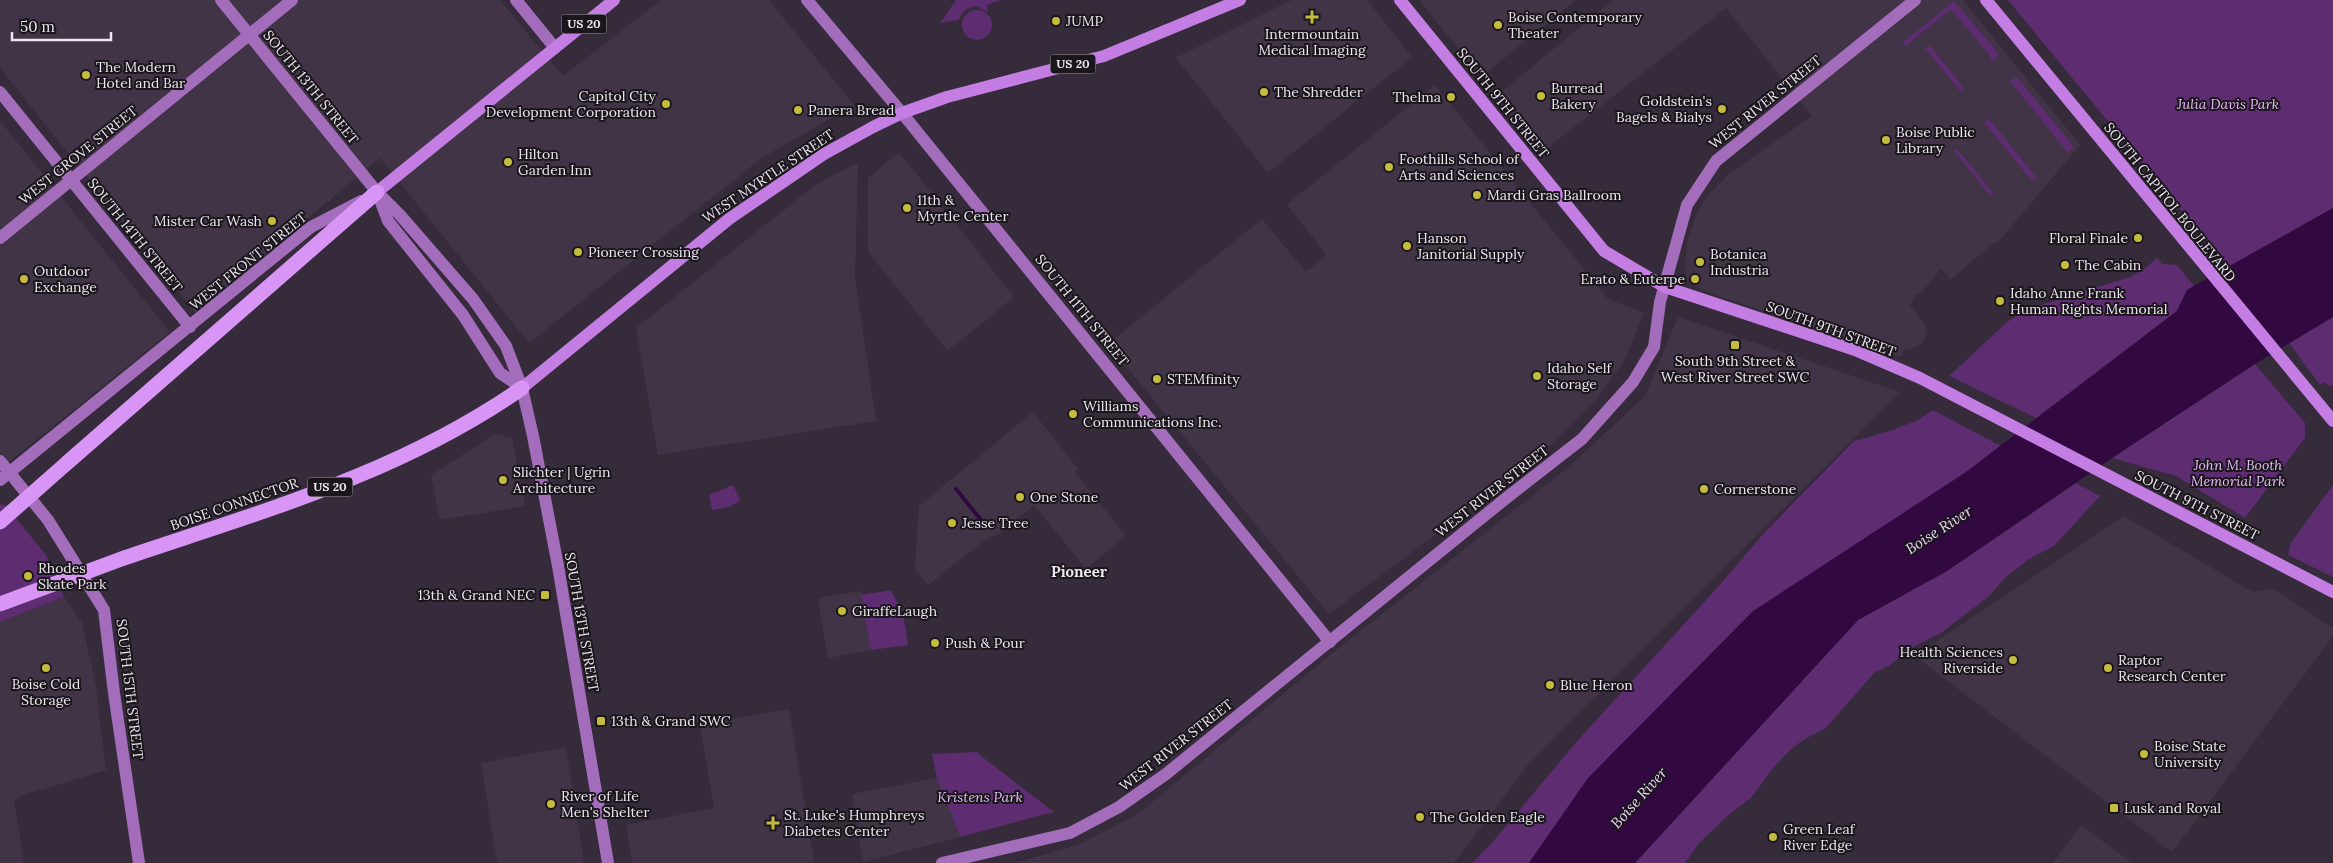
<svg xmlns="http://www.w3.org/2000/svg" width="2333" height="863" font-family="Lora,serif">
  <style>
    .built { fill: #423447 }
    .green { fill: #5d2c71 }
    .water { fill: #310840 }
    .lines { fill: none; stroke-linecap: round; stroke-linejoin: round }
    .stream { stroke: #310840; stroke-width: 4 }
    .secondary { stroke: #a46dbb; stroke-width: 12 }
    .primary { stroke: #c47de2; stroke-width: 12 }
    .highway { stroke: #d895f6; stroke-width: 15 }
    .highway-bridge { stroke: #d895f6; stroke-width: 15 }
    .poi-dot { fill: #c5bc3d; stroke: #1a161c; stroke-width: 2 }
    .labels { text-anchor: middle; stroke-width: 4; stroke-linejoin: round; paint-order: stroke }
    .shield { fill: #1a161c; stroke: #aea8b0; stroke-width: 1 }
    .shield-label { font-size: 12px; font-weight: bold; fill: #ede6f0 }
    .poi-label { font-size: 14px; fill: #ede6f0; stroke: #1a161c; text-anchor: start }
    .street-label { font-size: 14px; fill: #ede6f0; stroke: #1a161c }
    .park-label { font-size: 14px; font-style: italic; fill: #e4baf7; stroke: #1a161c }
    .water-label { font-size: 15px; font-style: italic; fill: #eed2fb; stroke: #1a161c }
    .neighbourhood-label { font-size: 15px; font-weight: bold; fill: #ede6f0; stroke: #1a161c }
  </style>
  <rect width="100%" height="100%" fill="#352b3a"/>
  <!-- built -->
  <g class="built">
    <polygon points="0,0 500,0 563,76 661,0 769,0 854,105 762,158 529,343 380,158 195,312 0,68"/>
    <polygon points="1292,0 1367,0 1412,57 1268,173 1176,58"/>
    <polygon points="1419,0 1576,0 1481,77"/>
    <polygon points="1613,0 1963,0 2080,145 2000,240 1991,245 1950,280 1941,269 1922,292 1915,296 1910,305 1925,325 1926,334 1923,342 1917,347 1904,350 1901,357 1716,295 1696,287 1687,278 1685,265 1687,243 1694,220 1706,197 1730,173 1812,116 1726,8 1541,153 1495,97"/>
    <polygon points="1435,85 1608,299 1644,313 1624,361 1596,400 1553,443 1487,496 1329,614 1108,344 1262,219 1306,272 1326,254 1288,206 1289,203"/>
    <polygon points="0,121 170,332 0,469"/>
    <polygon points="899,152 1014,297 948,351 868,252 868,178"/>
    <polygon points="858,163 855,277 876,421 658,455 636,328 818,183"/>
    <polygon points="1678,317 1900,392 1527,766 1454,863 1015,863 1078,845 1139,813 1335,651 1570,466 1645,396"/>
    <polygon points="1033,412 1078,469 1075,472 1126,536 1086,569 1034,505 996,536 995,534 981,543 928,585 915,569 919,506"/>
    <polygon points="495,434 512,438 525,506 440,520 431,475"/>
    <polygon points="2124,516 2253,592 2274,589 2333,628 2333,636 2172,852 1915,656"/>
    <polygon points="861,591 871,650 828,658 818,598"/>
    <polygon points="64,597 82,623 96,686 106,770 21,796 14,801 24,863 0,863 0,622"/>
    <polygon points="789,709 814,861 807,863 632,863 626,825 714,808 700,725"/>
    <polygon points="566,747 584,863 497,863 481,763"/>
    <polygon points="937,778 960,837 863,862 852,794"/>
    <polygon points="2081,825 2132,863 2053,863"/>
  </g>
  <!-- green -->
  <g class="green">
    <polygon points="956,0 1000,0 987,5 988,12 976,6 966,9 958,20 940,23"/>
    <polygon points="2008,0 2333,0 2333,208 2228,267"/>
    <polygon points="1954,1 1999,54 1995,59 1990,61 1991,57 1951,9 1907,45 1901,44"/>
    <circle cx="977" cy="25" r="15"/>
    <polygon points="1929,45 1964,88 1960,91 1925,48"/>
    <polygon points="2017,77 2074,147 2068,153 2010,81"/>
    <polygon points="1989,119 2036,177 2032,181 1984,122"/>
    <polygon points="1957,149 1994,194 1991,196 1954,151"/>
    <polygon points="2157,258 2162,264 2177,265 2194,286 2187,290 2177,311 2036,418 1949,376 2007,322 2028,309 2130,277 2144,269"/>
    <polygon points="2333,317 2333,385 2330,386 2323,382 2320,385 2289,343"/>
    <polygon points="2255,364 2305,423 2305,438 2245,518 2176,476 2112,458"/>
    <polygon points="1933,410 2001,446 1588,778 1529,863 1472,863 1491,844 1578,740 1717,588 1763,534 1854,441 1890,431 1918,420"/>
    <polygon points="2076,483 2100,496 2054,546 2029,559 2006,577 1988,597 1941,633 1915,646 1890,665 1874,673 1826,728 1803,740 1790,750 1773,768 1751,798 1732,812 1699,843 1685,863 1635,863 1858,620 1947,571"/>
    <polygon points="733,485 741,500 729,507 712,510 709,495"/>
    <polygon points="2333,485 2333,577 2288,555 2290,544"/>
    <polygon points="0,504 6,506 46,555 64,597 0,622"/>
    <polygon points="891,590 903,613 908,645 871,650 861,595"/>
    <polygon points="976,752 1054,812 960,837 937,778 932,754"/>
  </g>
  <!-- water -->
  <polygon class="water" points="2333,208 2333,317 2255,364 2112,458 1947,571 1858,620 1635,863 1529,863 1588,778 1753,611 1966,472 2177,311 2187,290"/>
  <g class="lines">
    <!-- stream -->
    <polyline class="stream" points="956,489 985,525"/>
    <!-- secondary -->
    <g class="secondary">
      <polyline points="221,0 377,192 400,215 473,299 506,346 522,388 533,436 558,566 608,863"/>
      <polyline points="516,0 555,48"/>
      <polyline points="807,0 902,113 1330,642"/>
      <polyline points="0,92 190,327"/>
      <polyline points="379,197 388,221 463,315 500,373 522,388"/>
      <polyline points="0,238 292,0"/>
      <polyline points="0,461 48,520 104,610 114,693 139,863"/>
      <polyline points="0,480 311,227 361,201"/>
      <polyline points="942,863 1070,833 1119,807 1166,774 1505,499 1582,439 1633,382 1654,347 1660,302 1687,205 1716,161 1915,0"/>
    </g>
    <!-- primary -->
    <g class="primary">
      <polyline points="1400,0 1604,251 1665,287 1855,350 1920,378 2333,592"/>
      <polyline points="1986,0 2333,421"/>
      <polyline points="377,192 614,0"/>
      <polyline points="522,388 729,219 824,154 873,127 902,113 947,97 1104,56 1240,0"/>
    </g>
    <!-- highway -->
    <g class="highway">
      <polyline points="68,462 377,192"/>
      <path d="M124,558C263,511 400,473 522,388"/>
    </g>
    <!-- highway-bridge -->
    <g class="highway-bridge">
      <polyline points="0,522 68,462"/>
      <polyline points="0,604 124,558"/>
    </g>
  </g>
  <!-- markers -->
  <g class="poi-dot">
    <path d="M1309.5 9.5h5v5h5v5h-5v5h-5v-5h-5v-5h5z"/>
    <circle cx="1056" cy="21" r="5"/>
    <circle cx="1498" cy="25" r="5"/>
    <circle cx="86" cy="75" r="5"/>
    <circle cx="1264" cy="92" r="5"/>
    <circle cx="1541" cy="96" r="5"/>
    <circle cx="1451" cy="97" r="5"/>
    <circle cx="666" cy="104" r="5"/>
    <circle cx="1722" cy="109" r="5"/>
    <circle cx="798" cy="110" r="5"/>
    <circle cx="1886" cy="140" r="5"/>
    <circle cx="508" cy="162" r="5"/>
    <circle cx="1389" cy="167" r="5"/>
    <circle cx="1477" cy="195" r="5"/>
    <circle cx="907" cy="208" r="5"/>
    <circle cx="272" cy="221" r="5"/>
    <circle cx="2138" cy="238" r="5"/>
    <circle cx="1407" cy="246" r="5"/>
    <circle cx="578" cy="252" r="5"/>
    <circle cx="1700" cy="262" r="5"/>
    <circle cx="2065" cy="265" r="5"/>
    <circle cx="24" cy="279" r="5"/>
    <circle cx="1695" cy="279" r="5"/>
    <circle cx="2000" cy="301" r="5"/>
    <rect x="1730" y="340" width="10" height="10" rx="2.5"/>
    <circle cx="1537" cy="376" r="5"/>
    <circle cx="1157" cy="379" r="5"/>
    <circle cx="1073" cy="414" r="5"/>
    <circle cx="503" cy="480" r="5"/>
    <circle cx="1704" cy="489" r="5"/>
    <circle cx="1020" cy="497" r="5"/>
    <circle cx="952" cy="523" r="5"/>
    <circle cx="28" cy="576" r="5"/>
    <rect x="540" y="590" width="10" height="10" rx="2.5"/>
    <circle cx="842" cy="611" r="5"/>
    <circle cx="935" cy="643" r="5"/>
    <circle cx="2013" cy="660" r="5"/>
    <circle cx="46" cy="668" r="5"/>
    <circle cx="2108" cy="668" r="5"/>
    <circle cx="1550" cy="685" r="5"/>
    <rect x="596" y="716" width="10" height="10" rx="2.5"/>
    <circle cx="2144" cy="754" r="5"/>
    <circle cx="551" cy="804" r="5"/>
    <rect x="2109" y="803" width="10" height="10" rx="2.5"/>
    <circle cx="1420" cy="817" r="5"/>
    <path d="M770.5 815.5h5v5h5v5h-5v5h-5v-5h-5v-5h5z"/>
    <circle cx="1773" cy="837" r="5"/>
  </g>
  <g class="labels">
    <!-- shield labels -->
    <g class="shield">
      <rect x="561.5" y="14.5" width="45" height="19" rx="4"/>
      <rect x="1050.5" y="54.5" width="45" height="19" rx="4"/>
      <rect x="307.5" y="477.5" width="45" height="19" rx="4"/>
    </g>
    <g class="shield-label">
      <text x="584" y="28">US 20</text>
      <text x="1073" y="68">US 20</text>
      <text x="330" y="491">US 20</text>
    </g>
    <!-- poi labels -->
    <g class="poi-label">
      <text x="1508" y="22">Boise Contemporary<tspan x="1508" dy="16">Theater</tspan></text>
      <text x="1066" y="26">JUMP</text>
      <text x="1312" y="39" text-anchor="middle">Intermountain<tspan x="1312" dy="16">Medical Imaging</tspan></text>
      <text x="96" y="72">The Modern<tspan x="96" dy="16">Hotel and Bar</tspan></text>
      <text x="1551" y="93">Burread<tspan x="1551" dy="16">Bakery</tspan></text>
      <text x="1274" y="97">The Shredder</text>
      <text x="656" y="101" text-anchor="end">Capitol City<tspan x="656" dy="16">Development Corporation</tspan></text>
      <text x="1441" y="102" text-anchor="end">Thelma</text>
      <text x="1712" y="106" text-anchor="end">Goldstein's<tspan x="1712" dy="16">Bagels &amp; Bialys</tspan></text>
      <text x="808" y="115">Panera Bread</text>
      <text x="1896" y="137">Boise Public<tspan x="1896" dy="16">Library</tspan></text>
      <text x="518" y="159">Hilton<tspan x="518" dy="16">Garden Inn</tspan></text>
      <text x="1399" y="164">Foothills School of<tspan x="1399" dy="16">Arts and Sciences</tspan></text>
      <text x="1487" y="200">Mardi Gras Ballroom</text>
      <text x="917" y="205">11th &amp;<tspan x="917" dy="16">Myrtle Center</tspan></text>
      <text x="262" y="226" text-anchor="end">Mister Car Wash</text>
      <text x="1417" y="243">Hanson<tspan x="1417" dy="16">Janitorial Supply</tspan></text>
      <text x="2128" y="243" text-anchor="end">Floral Finale</text>
      <text x="588" y="257">Pioneer Crossing</text>
      <text x="1710" y="259">Botanica<tspan x="1710" dy="16">Industria</tspan></text>
      <text x="2075" y="270">The Cabin</text>
      <text x="34" y="276">Outdoor<tspan x="34" dy="16">Exchange</tspan></text>
      <text x="1685" y="284" text-anchor="end">Erato &amp; Euterpe</text>
      <text x="2010" y="298">Idaho Anne Frank<tspan x="2010" dy="16">Human Rights Memorial</tspan></text>
      <text x="1735" y="366" text-anchor="middle">South 9th Street &amp;<tspan x="1735" dy="16">West River Street SWC</tspan></text>
      <text x="1547" y="373">Idaho Self<tspan x="1547" dy="16">Storage</tspan></text>
      <text x="1167" y="384">STEMfinity</text>
      <text x="1083" y="411">Williams<tspan x="1083" dy="16">Communications Inc.</tspan></text>
      <text x="513" y="477">Slichter | Ugrin<tspan x="513" dy="16">Architecture</tspan></text>
      <text x="1714" y="494">Cornerstone</text>
      <text x="1030" y="502">One Stone</text>
      <text x="962" y="528">Jesse Tree</text>
      <text x="38" y="573">Rhodes<tspan x="38" dy="16">Skate Park</tspan></text>
      <text x="535" y="600" text-anchor="end">13th &amp; Grand NEC</text>
      <text x="852" y="616">GiraffeLaugh</text>
      <text x="945" y="648">Push &amp; Pour</text>
      <text x="2003" y="657" text-anchor="end">Health Sciences<tspan x="2003" dy="16">Riverside</tspan></text>
      <text x="2118" y="665">Raptor<tspan x="2118" dy="16">Research Center</tspan></text>
      <text x="46" y="689" text-anchor="middle">Boise Cold<tspan x="46" dy="16">Storage</tspan></text>
      <text x="1560" y="690">Blue Heron</text>
      <text x="611" y="726">13th &amp; Grand SWC</text>
      <text x="2154" y="751">Boise State<tspan x="2154" dy="16">University</tspan></text>
      <text x="561" y="801">River of Life<tspan x="561" dy="16">Men's Shelter</tspan></text>
      <text x="2124" y="813">Lusk and Royal</text>
      <text x="784" y="820">St. Luke's Humphreys<tspan x="784" dy="16">Diabetes Center</tspan></text>
      <text x="1430" y="822">The Golden Eagle</text>
      <text x="1783" y="834">Green Leaf<tspan x="1783" dy="16">River Edge</tspan></text>
    </g>
    <!-- street labels -->
    <g class="street-label">
      <text transform="translate(311 87) rotate(51)" y="5">SOUTH 13TH STREET</text>
      <text transform="translate(1765 102) rotate(-39)" y="5">WEST RIVER STREET</text>
      <text transform="translate(1503 103) rotate(51)" y="5">SOUTH 9TH STREET</text>
      <text transform="translate(78 155) rotate(-39)" y="5">WEST GROVE STREET</text>
      <text transform="translate(768 176) rotate(-34)" y="5">WEST MYRTLE STREET</text>
      <text transform="translate(2170 202) rotate(51)" y="5">SOUTH CAPITOL BOULEVARD</text>
      <text transform="translate(135 235) rotate(51)" y="5">SOUTH 14TH STREET</text>
      <text transform="translate(248 261) rotate(-39)" y="5">WEST FRONT STREET</text>
      <text transform="translate(1082 310) rotate(51)" y="5">SOUTH 11TH STREET</text>
      <text transform="translate(1831 329) rotate(20)" y="5">SOUTH 9TH STREET</text>
      <text transform="translate(1492 491) rotate(-38)" y="5">WEST RIVER STREET</text>
      <text transform="translate(234 504) rotate(-19)" y="5">BOISE CONNECTOR</text>
      <text transform="translate(2197 505) rotate(27)" y="5">SOUTH 9TH STREET</text>
      <text transform="translate(582 622) rotate(80)" y="5">SOUTH 13TH STREET</text>
      <text transform="translate(130 689) rotate(83)" y="5">SOUTH 15TH STREET</text>
      <text transform="translate(1176 745) rotate(-38)" y="5">WEST RIVER STREET</text>
    </g>
    <!-- park labels -->
    <g class="park-label">
      <text x="2228" y="109">Julia Davis Park</text>
      <text x="2238" y="470">John M. Booth<tspan x="2238" dy="16">Memorial Park</tspan></text>
      <text x="980" y="802">Kristens Park</text>
    </g>
    <!-- water labels -->
    <g class="water-label">
      <text transform="translate(1939 530) rotate(-33)" y="5">Boise River</text>
      <text transform="translate(1639 798) rotate(-48)" y="5">Boise River</text>
    </g>
    <!-- neighbourhood labels -->
    <g class="neighbourhood-label">
      <text x="1079" y="577">Pioneer</text>
    </g>
  </g>
  <!-- scale -->
  <path d="M12 32v8h99v-8" fill="none" stroke="#ede6f0" stroke-width="2.5"/>
  <text x="20" y="32" font-size="15" fill="#ede6f0" stroke="#1a161c" stroke-width="4" paint-order="stroke">50 m</text>
</svg>
